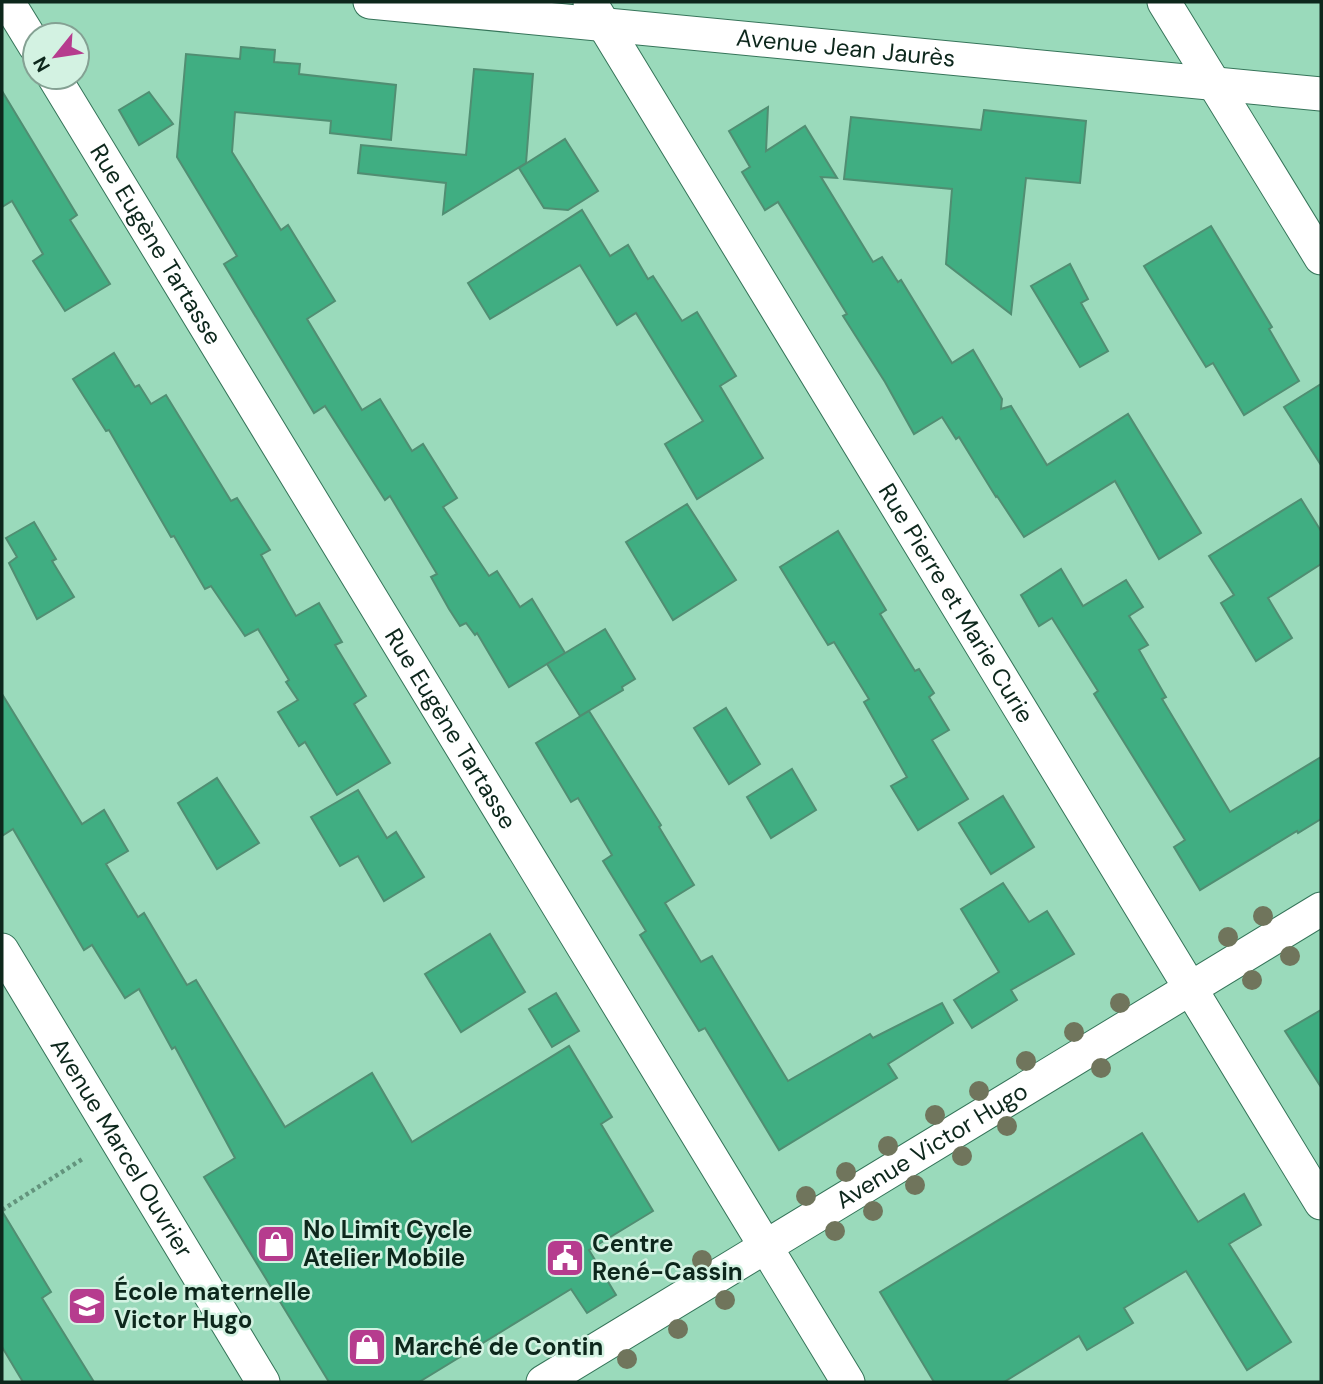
<svg xmlns="http://www.w3.org/2000/svg" width="1323" height="1384" font-family="'DM Sans',sans-serif">
  <style>
    .building { fill: #40ae82; stroke: #508e72; stroke-width: 2 }
    .lines { fill: none; stroke-linecap: round; stroke-linejoin: round }
    .minor-casing { stroke: #357459; stroke-width: 35 }
    .path { stroke: #63947d; stroke-width: 4.5; stroke-dasharray: 3.5 3.5; stroke-linecap: butt }
    .minor { stroke: #fff; stroke-width: 33 }
    .tree { fill: #70755c }
    .labels { text-anchor: middle; stroke-width: 5; stroke-linejoin: round; paint-order: stroke }
    .street-label { font-size: 24px; fill: #0d271c; stroke: #d3f2e2 }
    .poi-label { font-size: 24px; font-weight: bold; fill: #0d271c; stroke: #d3f2e2; text-anchor: start }
  </style>
  <rect width="100%" height="100%" fill="#9adabb"/>
  <!-- building -->
  <g class="building">
    <polygon points="241,47 275,50 274,62 300,64 299,74 396,85 391,140 330,133 331,121 235,112 232,152 281,230 288,225 335,301 307,319 362,410 380,399 412,451 423,444 457,498 443,507 489,576 497,571 520,607 532,599 565,653 509,687 477,633 475,635 466,623 460,626 449,609 431,577 437,574 390,496 385,500 325,406 314,413 224,264 237,256 177,157 186,54 240,59"/>
    <polygon points="474,69 533,74 526,163 443,214 446,183 358,173 361,145 466,155"/>
    <polygon points="2,91 77,215 70,220 110,284 65,311 33,261 43,254 12,201 2,207"/>
    <polygon points="149,92 173,124 139,145 119,110"/>
    <polygon points="768,107 766,151 805,126 837,178 821,177 873,262 882,257 898,282 901,280 952,363 973,350 1002,399 1001,409 1011,406 1047,465 1128,414 1201,533 1159,559 1115,481 1024,537 997,496 996,497 959,437 956,439 942,417 914,434 885,382 843,316 847,314 778,202 765,210 742,172 750,167 729,131"/>
    <polygon points="984,110 1086,121 1080,183 1026,178 1011,314 946,264 952,189 844,179 851,117 981,130"/>
    <polygon points="565,139 598,191 568,210 544,208 519,168"/>
    <polygon points="582,210 610,256 628,245 648,279 653,276 682,321 697,312 736,376 720,386 763,458 697,499 665,444 703,421 636,313 617,325 580,265 490,319 468,283"/>
    <polygon points="1211,226 1272,327 1269,329 1299,381 1244,415 1213,363 1206,367 1144,266"/>
    <polygon points="1070,264 1088,299 1081,303 1108,351 1080,367 1031,286"/>
    <polygon points="114,353 135,387 139,385 151,404 166,395 231,501 237,498 270,550 261,555 296,616 319,603 342,642 335,645 366,696 354,704 390,763 337,795 305,742 299,746 278,712 298,700 286,682 289,680 258,629 245,636 211,586 205,589 174,536 171,537 109,430 106,431 73,379"/>
    <polygon points="1321,384 1321,465 1284,407"/>
    <polygon points="1301,499 1321,531 1321,564 1268,598 1292,638 1256,661 1221,603 1234,595 1209,556"/>
    <polygon points="687,504 736,580 673,620 626,542"/>
    <polygon points="34,522 56,559 52,561 74,597 37,619 9,563 17,557 6,538"/>
    <polygon points="838,531 886,610 880,614 915,671 919,669 934,693 929,697 949,730 932,740 968,799 918,830 891,786 907,777 864,702 869,699 834,642 828,645 780,567"/>
    <polygon points="1061,569 1083,606 1126,580 1143,607 1129,616 1148,645 1139,650 1166,697 1162,699 1230,812 1321,757 1321,819 1298,833 1297,831 1200,890 1174,847 1185,840 1094,694 1098,691 1052,618 1039,626 1021,595"/>
    <polygon points="605,629 635,679 622,687 623,690 580,716 547,664"/>
    <polygon points="2,694 82,824 104,810 128,851 106,864 138,917 144,913 187,985 196,980 285,1127 372,1073 412,1142 569,1046 612,1117 601,1124 653,1211 589,1250 616,1295 587,1313 571,1289 419,1382 329,1382 204,1177 235,1158 175,1047 172,1049 139,989 125,998 92,945 84,950 13,829 2,836"/>
    <polygon points="726,708 760,764 729,784 694,728"/>
    <polygon points="589,711 661,825 659,827 694,885 665,903 701,962 712,956 788,1081 870,1034 873,1038 942,1003 953,1023 888,1064 897,1078 779,1150 705,1028 699,1031 640,935 646,931 603,861 612,855 578,798 571,802 536,743"/>
    <polygon points="792,769 816,810 771,838 747,797"/>
    <polygon points="217,778 259,843 217,869 178,803"/>
    <polygon points="358,790 387,838 396,832 424,877 384,901 358,856 340,866 311,817"/>
    <polygon points="1003,796 1034,847 991,874 959,823"/>
    <polygon points="1003,883 1029,922 1047,911 1074,954 1011,990 1017,1000 972,1028 954,1000 999,972 961,909"/>
    <polygon points="490,934 525,992 461,1032 425,974"/>
    <polygon points="556,993 579,1031 552,1047 529,1009"/>
    <polygon points="1321,1010 1321,1087 1285,1031"/>
    <polygon points="1142,1133 1198,1222 1244,1194 1261,1225 1229,1244 1291,1342 1247,1370 1186,1271 1124,1308 1133,1323 1087,1350 1079,1336 1004,1382 934,1382 880,1292"/>
    <polygon points="2,1211 51,1292 42,1298 94,1382 23,1382 2,1347"/>
  </g>
  <g class="lines">
    <!-- minor casing -->
    <g class="minor-casing">
      <g id="minor">
        <polyline points="8,2 35,46"/>
        <path id="s1" d="M370,2L1321,94"/>
        <path id="s2" d="M590,2L1321,1203"/>
        <polyline points="1164,2 1321,258"/>
        <path id="s3" d="M54,77L848,1382"/>
        <path id="s4" d="M2,950L263,1382"/>
        <path id="s5" d="M543,1382L1321,909"/>
      </g>
    </g>
    <!-- path -->
    <polyline class="path" points="2,1210 84,1158"/>
    <!-- minor -->
    <use href="#minor" class="minor"/>
  </g>
  <!-- trees -->
  <g class="tree">
    <circle cx="1263" cy="916" r="10"/>
    <circle cx="1228" cy="937" r="10"/>
    <circle cx="1290" cy="956" r="10"/>
    <circle cx="1252" cy="980" r="10"/>
    <circle cx="1120" cy="1003" r="10"/>
    <circle cx="1074" cy="1032" r="10"/>
    <circle cx="1026" cy="1061" r="10"/>
    <circle cx="1101" cy="1068" r="10"/>
    <circle cx="979" cy="1091" r="10"/>
    <circle cx="935" cy="1115" r="10"/>
    <circle cx="1007" cy="1126" r="10"/>
    <circle cx="888" cy="1146" r="10"/>
    <circle cx="962" cy="1156" r="10"/>
    <circle cx="846" cy="1172" r="10"/>
    <circle cx="915" cy="1185" r="10"/>
    <circle cx="806" cy="1196" r="10"/>
    <circle cx="873" cy="1211" r="10"/>
    <circle cx="835" cy="1231" r="10"/>
    <circle cx="702" cy="1260" r="10"/>
    <circle cx="725" cy="1300" r="10"/>
    <circle cx="678" cy="1329" r="10"/>
    <circle cx="627" cy="1359" r="10"/>
  </g>
  <!-- icons -->
  <defs>
    <g id="shop-square" transform="scale(2.0125)"><rect x="-9" y="-9" width="18" height="18" rx="4" fill="#b63c8e" stroke="#d3f2e2"/><path d="M-5-2.5h2.3a2.7 3.5 0 0 1 5.4 0H5L5.5 6h-11ZM-1.5-2.5h3a1.5 2.3 0 0 0-3 0Z" fill="#fff"/></g>
    <g id="civic-square" transform="scale(2.0125)"><rect x="-9" y="-9" width="18" height="18" rx="4" fill="#b63c8e" stroke="#d3f2e2"/><path d="M-.6-6.5H3V-4.5H.6V-3L4-1V1h2V6H-6V1h2V-1L-.6-3ZM-1.2 2.5V6h2.4V2.5Z" fill="#fff"/></g>
    <g id="school-square" transform="scale(2.0125)"><rect x="-9" y="-9" width="18" height="18" rx="4" fill="#b63c8e" stroke="#d3f2e2"/><path d="M0-5L7-2L0 1L-7-2ZM-4 1L0 2.5L4 1V4Q0 6-4 4Z" fill="#fff"/></g>
  </defs>
  <g fill-rule="evenodd">
    <use href="#shop-square" x="276" y="1244"/>
    <use href="#civic-square" x="565" y="1258"/>
    <use href="#school-square" x="87" y="1306"/>
    <use href="#shop-square" x="367" y="1347"/>
  </g>
  <g class="labels">
    <!-- street labels -->
    <g class="street-label">
      <text dy="8" stroke="none"><textPath href="#s1" startOffset="478">Avenue Jean Jaurès</textPath></text>
      <text dy="8" stroke="none"><textPath href="#s3" startOffset="196">Rue Eugène Tartasse</textPath></text>
      <text dy="8" stroke="none"><textPath href="#s2" startOffset="704">Rue Pierre et Marie Curie</textPath></text>
      <text dy="8" stroke="none"><textPath href="#s3" startOffset="763">Rue Eugène Tartasse</textPath></text>
      <text dy="8" stroke="none"><textPath href="#s5" startOffset="455">Avenue Victor Hugo</textPath></text>
      <text dy="8" stroke="none"><textPath href="#s4" startOffset="231">Avenue Marcel Ouvrier</textPath></text>
    </g>
    <!-- poi labels -->
    <g class="poi-label">
      <text x="303" y="1238">No Limit Cycle<tspan x="303" dy="28">Atelier Mobile</tspan></text>
      <text x="592" y="1252">Centre<tspan x="592" dy="28">René-Cassin</tspan></text>
      <text x="114" y="1300">École maternelle<tspan x="114" dy="28">Victor Hugo</tspan></text>
      <text x="394" y="1355">Marché de Contin</text>
    </g>
  </g>
  <!-- border -->
  <rect width="1323" height="1384" fill="none" stroke="#0d271c" stroke-width="7"/>
  <!-- north arrow -->
  <g transform="translate(56 56) rotate(240)"><circle r="33" fill="#d3f2e2" stroke="#84a193" stroke-width="2"/>
  <path d="M0-5L12 26L0 18L-12 26Z" fill="#b63c8e"/>
  <text y="-10" font-size="19" font-weight="bold" text-anchor="middle" fill="#0d271c">N</text>
  </g>
</svg>
